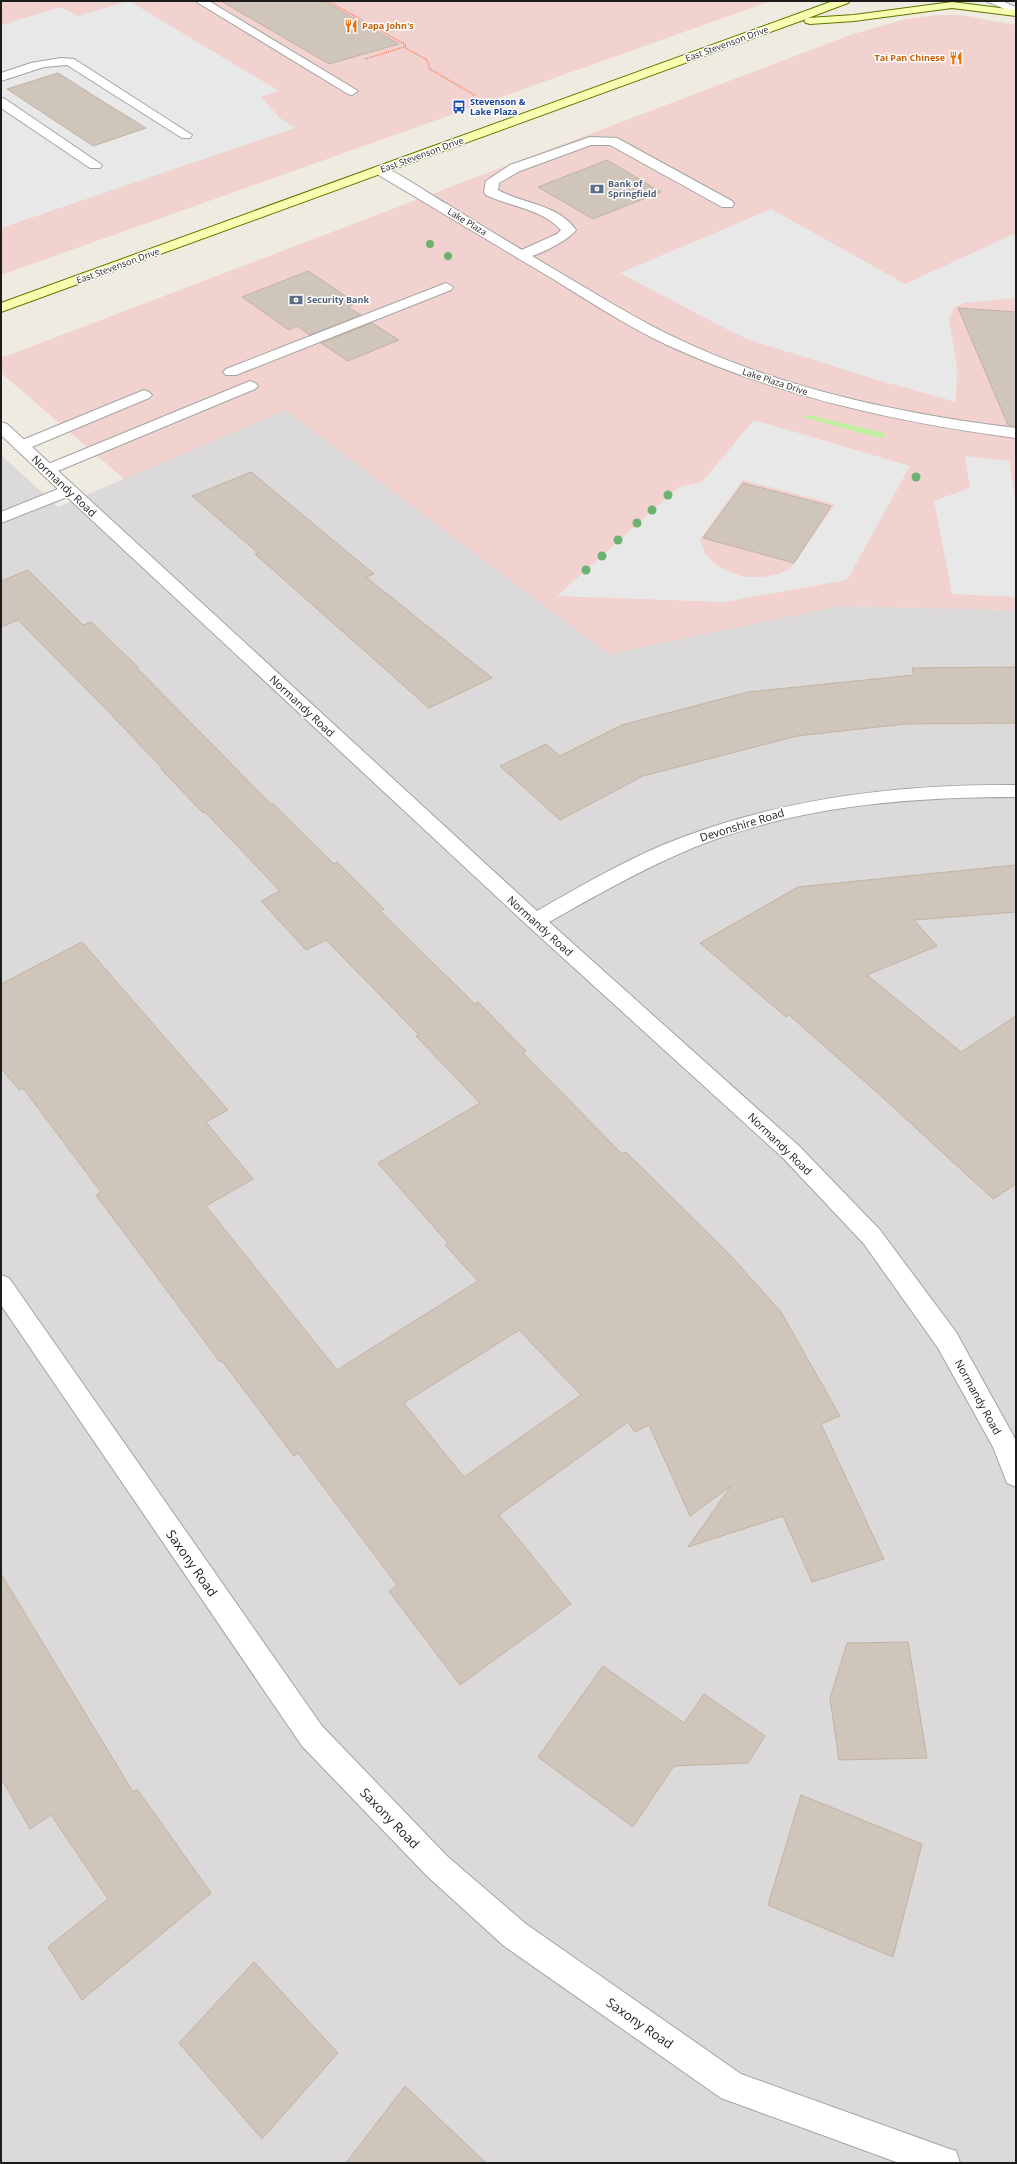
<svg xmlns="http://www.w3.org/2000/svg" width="1017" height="2164" font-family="'Open Sans',sans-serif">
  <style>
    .residential { fill: #dbd9d9 }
    .commercial { fill: #f2d2ce }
    .grass { fill: #c1efa1 }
    .parking { fill: #e8e8e8; fill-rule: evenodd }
    .building { fill: #cfc5ba; stroke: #c2b2a2; fill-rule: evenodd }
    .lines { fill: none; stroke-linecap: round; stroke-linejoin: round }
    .service-casing { stroke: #a3a3a3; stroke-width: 2 }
    .minor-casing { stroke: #a3a3a3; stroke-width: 2 }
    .tertiary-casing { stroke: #a3a3a3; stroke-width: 2 }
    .secondary-casing { stroke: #607700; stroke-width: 2 }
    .path { stroke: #ff7e62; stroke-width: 1.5; stroke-dasharray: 1 1; stroke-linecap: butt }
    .service { fill: #fff; fill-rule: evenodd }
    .minor { fill: #fff; fill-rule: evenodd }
    .tertiary { fill: #fff; fill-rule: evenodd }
    .secondary { fill: #f5ffaf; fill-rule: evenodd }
    .tree { fill: #6cb271 }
    .labels { text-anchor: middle; stroke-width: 3; stroke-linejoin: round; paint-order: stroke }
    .far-food-label { font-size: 9px; font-weight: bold; fill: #c56008; stroke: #fff; text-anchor: start }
    .far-street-label { font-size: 9px; fill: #1c1c1c; stroke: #fff }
    .far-transit-label { font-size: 9px; font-weight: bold; fill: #164399; stroke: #fff; text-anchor: start }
    .far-service-label { font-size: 9px; font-weight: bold; fill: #4e5e75; stroke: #fff; text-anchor: start }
    .street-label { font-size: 11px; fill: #1c1c1c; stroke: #fff }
    .near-street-label { font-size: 13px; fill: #1c1c1c; stroke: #fff }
  </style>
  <rect width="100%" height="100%" fill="#efebe1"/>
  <!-- residential -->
  <polygon class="residential" points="285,410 609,654 839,606 1016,610 1016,2163 1,2163 1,455 58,507"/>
  <!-- commercial -->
  <g class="commercial">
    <polygon points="1,1 771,1 1,275"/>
    <polygon points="937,15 960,15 1016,25 1016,610 839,606 609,654 285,410 124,479 1,373 1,358 850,35 906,19"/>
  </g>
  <!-- grass -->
  <polygon class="grass" points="808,415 885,433 884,438 872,436 802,417"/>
  <!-- parking -->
  <g class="parking">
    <polygon points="129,1 279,91 261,97 280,118 295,128 1,228 1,25 61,7 77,16"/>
    <polygon points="771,209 905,284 1016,233 1016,298 965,303 954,307 949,319 957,367 956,402 874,379 750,340 732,332 620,273"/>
    <path d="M754,420L910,466L847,580L724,602L557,596L679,487L702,482ZM743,480L835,504L791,568L779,574L762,577H745L729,572L715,564L705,554L700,539Z"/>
    <polygon points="965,456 1009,461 1016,503 1016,597 952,594 934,501 970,488"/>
  </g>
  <!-- building -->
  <g class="building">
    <polygon points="221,1 324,1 399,44 329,64"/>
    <polygon points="58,73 107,104 146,128 93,146 7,89"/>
    <polygon points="607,160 661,192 593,219 538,187"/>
    <polygon points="308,271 356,303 348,307 361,315 310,335 297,326 289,330 242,297"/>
    <polygon points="958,308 1016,312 1016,426 1008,425"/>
    <polygon points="372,323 399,340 348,361 321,343"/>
    <polygon points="251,472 374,574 366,577 492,678 429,708 255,554 258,553 192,496"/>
    <polygon points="743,483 831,506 794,563 703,538"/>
    <path d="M28,570L83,625L91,622L138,667L137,668L271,804H273L334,864L337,862L384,909L380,911L475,1004L478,1002L526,1051L523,1053L622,1154L626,1152L731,1256L781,1312L840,1416L821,1424L884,1559L812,1582L783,1516L688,1547L731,1486L690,1516L649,1425L635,1432L628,1422L499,1515L571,1604L460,1685L389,1591L397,1585L298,1453L294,1456L222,1361L220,1362L96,1195L101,1192L23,1088L19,1090L1,1068V984L82,942L228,1110L206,1122L253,1179L206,1206L337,1370L478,1281L445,1245L448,1243L378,1163L480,1103L416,1036L419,1035L326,940L306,950L261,901L280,891L205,812L203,813L161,769L162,768L103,706L18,620L1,627V581ZM519,1330L581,1395L464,1477L404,1403Z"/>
    <polygon points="1016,667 1016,723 905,724 797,736 643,776 560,820 500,766 546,744 560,756 622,725 748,692 914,675 912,668"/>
    <polygon points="1016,865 1016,912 914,920 937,946 867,975 961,1052 1016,1016 1016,1184 993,1199 880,1095 789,1015 786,1017 700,943 798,887"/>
    <polygon points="1,1574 133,1792 137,1789 211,1893 82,2000 48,1947 108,1899 51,1815 30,1829 1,1778"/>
    <polygon points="908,1642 927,1758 839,1760 830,1698 847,1643"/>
    <polygon points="603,1666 684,1723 704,1694 765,1736 748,1763 674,1766 633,1827 538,1757"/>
    <polygon points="801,1795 922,1844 893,1957 768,1905"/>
    <polygon points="254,1962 338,2053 262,2139 179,2043"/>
    <polygon points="405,2086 486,2163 346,2163"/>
  </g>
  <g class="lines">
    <!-- service casing -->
    <g class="service-casing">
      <g id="service">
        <polygon points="195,1 209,1 358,91 352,95 348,94"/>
        <polygon points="61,58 74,59 192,135 190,138 182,138 67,65 44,67 1,81 1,73 31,63"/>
        <polygon points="1,98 5,99 102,165 100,168 90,168 1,108"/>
        <path d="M590,137L617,138L732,201L734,204L732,207H722L610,145H591L520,171L499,183L498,190C524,204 558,204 576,230C568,241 530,261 517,258L515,255L517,252L557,234L561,230C542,209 511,207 486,195L484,192L486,181L510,165Z"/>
        <polygon points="446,283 453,287 451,290 236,375 226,375 223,372 226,369"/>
        <polygon points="250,381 255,383 258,386 255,389 53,473 41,473 39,470 41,467"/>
        <polygon points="144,390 149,392 152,395 149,398 27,449 15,449 13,446 15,443"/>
      </g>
    </g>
    <!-- minor casing -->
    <g class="minor-casing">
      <g id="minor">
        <path d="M380,166C396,170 430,195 447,204C503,239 560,273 618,307C739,379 877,411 1016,428V438C895,422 778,396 667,345C625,325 587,300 548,276C490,242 433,207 375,173L373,170L375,167Z"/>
        <path d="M1,422L7,424L537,911C584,884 632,856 683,837C790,797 902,784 1016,785V797C907,797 797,806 695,847C644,868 597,895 549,922L799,1146L880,1230L956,1332L1013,1435L1016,1441V1487L1007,1483L993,1447L938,1348L864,1244L783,1158L528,926L67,497L1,523V512L58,489L1,435Z"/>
        <polygon points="1,1275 9,1278 322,1726 447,1856 526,1924 741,2074 944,2147 956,2151 960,2163 899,2163 721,2098 504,1946 427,1876 302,1746 1,1305"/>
      </g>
    </g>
    <!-- tertiary casing -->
    <g class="tertiary-casing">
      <polygon id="tertiary" points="986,1 1002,1 1016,7 1016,14"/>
    </g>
    <!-- secondary casing -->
    <g class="secondary-casing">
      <polygon id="secondary" points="833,1 850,1 848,3 808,18 854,15 952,2 1016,10 1016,16 952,8 854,21 810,24 806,23 804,21 806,19 1,312 1,303"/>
    </g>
    <!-- path -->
    <g class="path">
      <polyline points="328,1 406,45 404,47"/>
      <polyline points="365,59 404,47 427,60 430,69 476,96"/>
    </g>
    <!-- service -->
    <use href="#service" class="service"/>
    <!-- minor -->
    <use href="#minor" class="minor"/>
    <!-- tertiary -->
    <use href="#tertiary" class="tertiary"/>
    <!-- secondary -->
    <use href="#secondary" class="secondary"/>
  </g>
  <!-- trees -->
  <g class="tree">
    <circle cx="430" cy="244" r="4"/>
    <circle cx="448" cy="256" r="4"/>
    <circle cx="916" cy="477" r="4.5"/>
    <circle cx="668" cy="495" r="4.5"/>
    <circle cx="652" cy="510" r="4.5"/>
    <circle cx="637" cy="523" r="4.5"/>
    <circle cx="618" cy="540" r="4.5"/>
    <circle cx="602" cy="556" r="4.5"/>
    <circle cx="586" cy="570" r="4.5"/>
  </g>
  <!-- icons -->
  <defs>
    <g id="restaurant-bare" transform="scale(1.08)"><path d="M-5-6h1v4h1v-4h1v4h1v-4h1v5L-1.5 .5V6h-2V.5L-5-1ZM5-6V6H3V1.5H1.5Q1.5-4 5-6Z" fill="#e8710a" stroke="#fff" stroke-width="2.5" paint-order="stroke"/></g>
    <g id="bus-bare" transform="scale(1.08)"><path d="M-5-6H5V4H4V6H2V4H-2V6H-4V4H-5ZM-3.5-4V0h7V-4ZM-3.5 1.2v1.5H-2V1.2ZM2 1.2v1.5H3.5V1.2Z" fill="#1a4fb4" stroke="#fff" stroke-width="2.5" paint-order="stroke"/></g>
    <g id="bank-bare" transform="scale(1.08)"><path d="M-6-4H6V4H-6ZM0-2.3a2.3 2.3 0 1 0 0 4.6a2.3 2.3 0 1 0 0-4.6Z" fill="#5c6f8a" stroke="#fff" stroke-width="2.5" paint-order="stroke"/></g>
  </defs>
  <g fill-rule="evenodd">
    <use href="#restaurant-bare" x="351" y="26"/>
    <use href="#restaurant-bare" x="956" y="58"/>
    <use href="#bus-bare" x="459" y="107"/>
    <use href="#bank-bare" x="597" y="189"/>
    <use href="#bank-bare" x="296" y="300"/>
  </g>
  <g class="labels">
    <!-- far-food labels -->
    <g class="far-food-label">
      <text x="362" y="29">Papa John's</text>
      <text x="945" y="61" text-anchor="end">Tai Pan Chinese</text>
    </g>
    <!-- far-street labels -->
    <g class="far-street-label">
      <text transform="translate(727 44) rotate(-20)" y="3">East Stevenson Drive</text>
      <text transform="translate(422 155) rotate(-20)" y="3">East Stevenson Drive</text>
      <text transform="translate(467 222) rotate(31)" y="3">Lake Plaza</text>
      <text transform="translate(118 266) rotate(-20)" y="3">East Stevenson Drive</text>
      <text transform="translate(775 382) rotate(18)" y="3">Lake Plaza Drive</text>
    </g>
    <!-- far-transit labels -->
    <g class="far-transit-label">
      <text x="470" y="105">Stevenson &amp;<tspan x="470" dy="10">Lake Plaza</tspan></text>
    </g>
    <!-- far-service labels -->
    <g class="far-service-label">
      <text x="608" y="187">Bank of<tspan x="608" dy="10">Springfield</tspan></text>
      <text x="307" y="303">Security Bank</text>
    </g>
    <!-- street labels -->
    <g class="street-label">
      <text transform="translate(64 486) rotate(43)" y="4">Normandy Road</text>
      <text transform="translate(302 706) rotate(43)" y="4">Normandy Road</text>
      <text transform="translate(742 825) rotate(-17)" y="4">Devonshire Road</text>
      <text transform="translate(540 926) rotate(42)" y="4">Normandy Road</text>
      <text transform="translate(780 1144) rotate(44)" y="4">Normandy Road</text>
      <text transform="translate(978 1397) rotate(61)" y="4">Normandy Road</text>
    </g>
    <!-- near-street labels -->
    <g class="near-street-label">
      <text transform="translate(192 1563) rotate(55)" y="5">Saxony Road</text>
      <text transform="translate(390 1818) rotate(46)" y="5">Saxony Road</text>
      <text transform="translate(640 2023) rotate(35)" y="5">Saxony Road</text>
    </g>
  </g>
  <!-- border -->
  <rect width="1017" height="2164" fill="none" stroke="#1c1c1c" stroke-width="4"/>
</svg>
